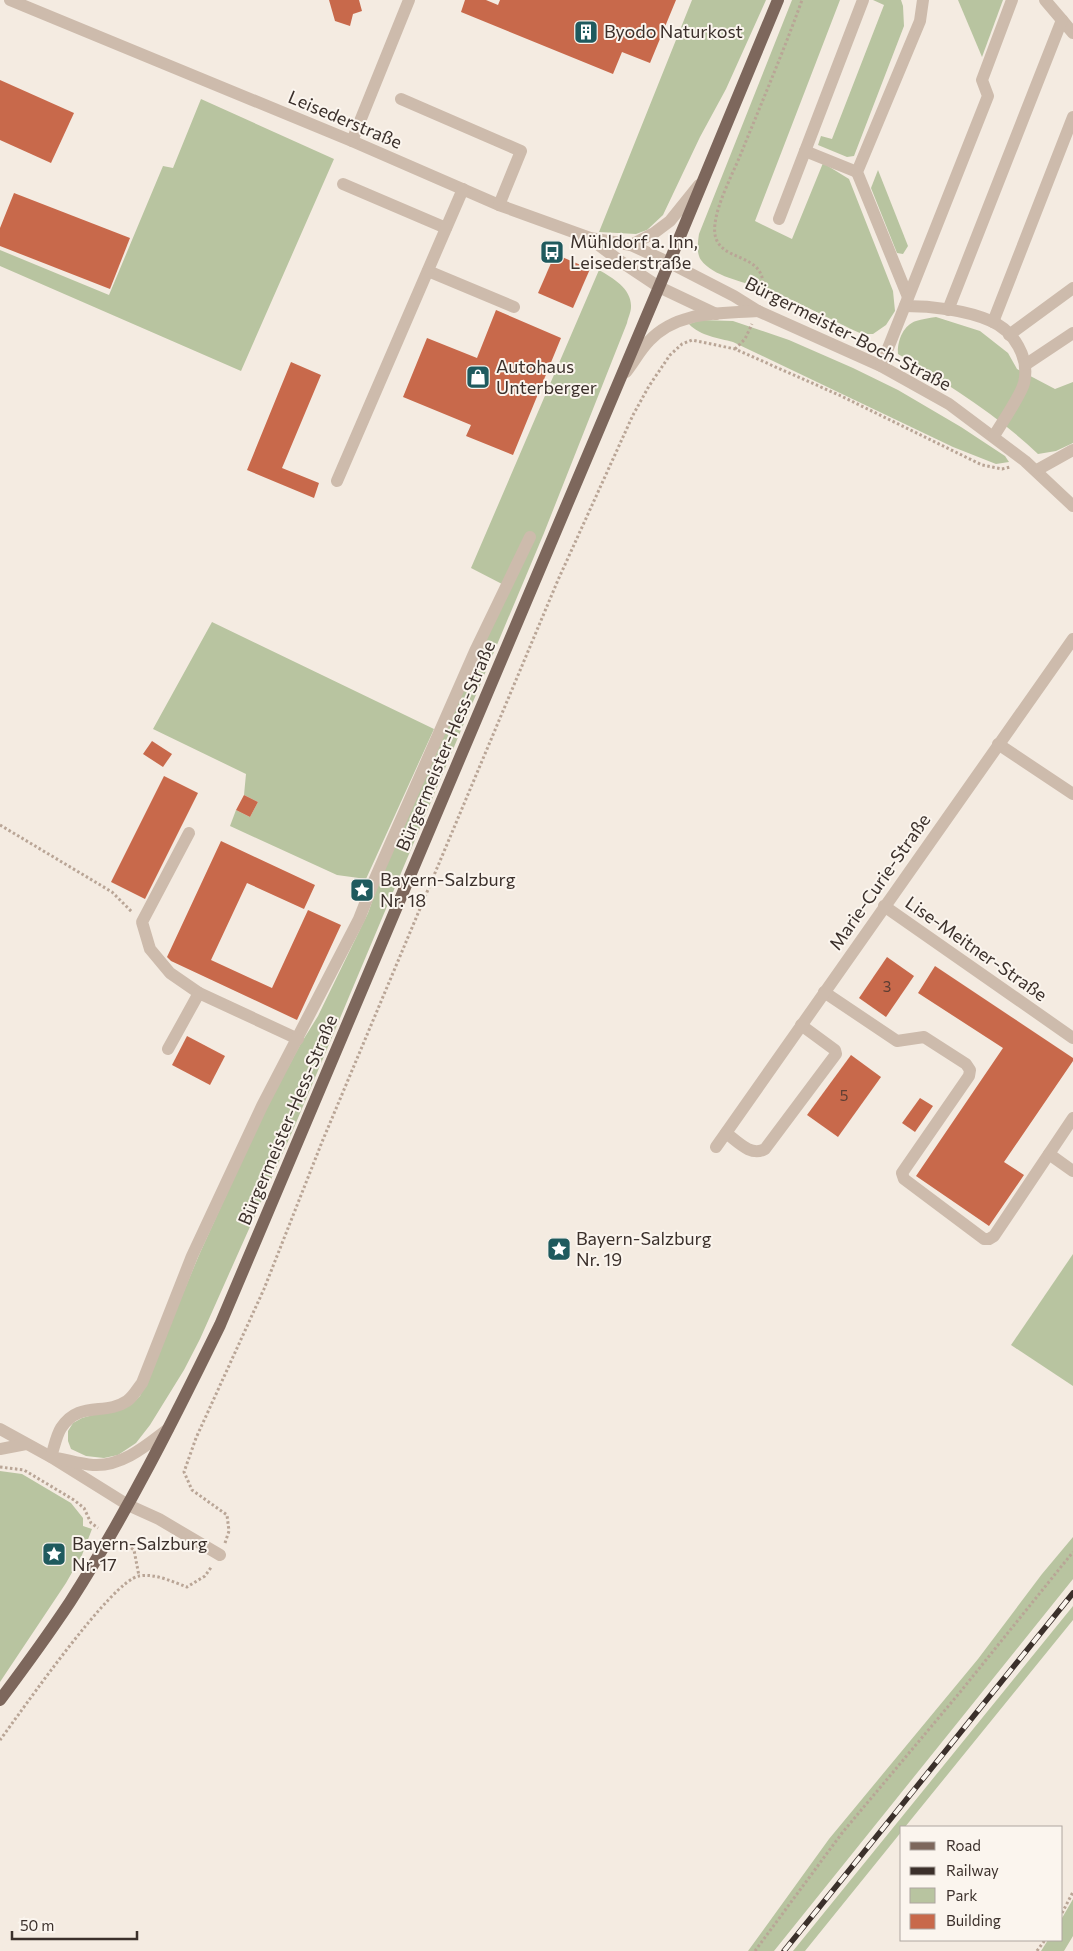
<svg xmlns="http://www.w3.org/2000/svg" width="1073" height="1951" font-family="Commissioner,sans-serif">
  <style>
    .green { fill: #b8c4a0 }
    .building { fill: #c8694b }
    .lines { fill: none; stroke-linecap: round; stroke-linejoin: round }
    .path { stroke: #b9a596; stroke-width: 3; stroke-dasharray: 2.5 2.5; stroke-linecap: butt }
    .minor { stroke: #cdbbac; stroke-width: 12 }
    .major { stroke: #7d675c; stroke-width: 12 }
    .rail-casing { stroke: #3b302b; stroke-width: 5.5 }
    .rail { stroke: #fbf5ee; stroke-width: 4; stroke-dasharray: 11; stroke-linecap: butt }
    .labels { text-anchor: middle; stroke-width: 4; stroke-linejoin: round; paint-order: stroke }
    .number-label { font-size: 15px; fill: #5e3e33 }
    .poi-label { font-size: 18px; fill: #3b302b; stroke: #fbf5ee; text-anchor: start }
    .street-label { font-size: 18px; fill: #3b302b; stroke: #fbf5ee }
  </style>
  <rect width="100%" height="100%" fill="#f4ebe1"/>
  <!-- green -->
  <g class="green">
    <polygon points="692,0 766,0 726,89 700,137 663,215 647,230 636,234 599,232"/>
    <path d="M792,0H840L755,221L792,239L823,163L849,179L893,291L895,311L886,325L873,334H862C831,320 801,303 771,291C750,283 714,278 701,260C696,253 698,241 699,234Z"/>
    <polygon points="873,0 901,0 903,6 904,26 854,156 847,157 818,145 821,136 832,139 884,5"/>
    <polygon points="958,0 1003,0 982,57"/>
    <polygon points="201,99 334,159 241,371 0,266 0,250 109,295 163,166 173,168"/>
    <polygon points="878,170 908,246 903,254 897,253 871,188"/>
    <path d="M599,270C613,278 632,289 631,307C631,312 628,318 627,323L544,533L293,1130L200,1339L184,1370L150,1425L136,1443L118,1455L104,1458L86,1456L71,1449L68,1441V1431L73,1423L82,1418L132,1404L140,1396L199,1255L262,1116L300,1045L318,1016L368,913L387,860L502,584L471,568Z"/>
    <path d="M936,317L980,331L1008,353L1017,369L1055,389L1073,382V443L1056,451L1038,454C996,414 947,384 898,354C897,342 903,325 916,321C922,319 929,318 936,317Z"/>
    <path d="M701,320L733,321L789,340L853,368L898,390L961,427L1005,456L1009,462L996,464L953,447L733,342C719,338 700,336 689,324Z"/>
    <polygon points="212,622 434,729 366,879 337,875 230,826 236,810 250,817 258,802 244,795 246,774 153,729"/>
    <polygon points="1073,1254 1073,1386 1011,1345"/>
    <polygon points="0,1471 22,1474 71,1503 83,1518 83,1526 92,1529 82,1555 66,1583 0,1682"/>
    <polygon points="1073,1537 1073,1579 774,1951 748,1951 829,1839 978,1659 1042,1574"/>
    <polygon points="1073,1606 1073,1620 905,1827 902,1827 902,1831 805,1951 793,1951"/>
    <polygon points="1073,1899 1073,1936 1064,1951 1041,1951 1048,1940 1062,1940 1062,1918"/>
  </g>
  <!-- building -->
  <g class="building">
    <polygon points="329,0 359,0 362,11 353,14 350,26 335,21"/>
    <polygon points="465,0 486,0 498,5 500,0 676,0 650,63 622,52 613,74 461,12"/>
    <polygon points="0,80 74,113 51,163 0,140"/>
    <polygon points="14,193 130,238 110,289 0,246 0,228"/>
    <polygon points="555,254 590,269 573,308 538,293"/>
    <polygon points="496,310 561,338 513,455 466,436 471,425 403,397 427,338 477,358"/>
    <polygon points="291,362 321,375 282,468 319,483 314,498 247,470"/>
    <polygon points="152,741 172,754 163,767 143,754"/>
    <polygon points="164,776 198,793 145,899 111,882"/>
    <polygon points="244,795 258,802 250,817 236,810"/>
    <polygon points="221,841 315,885 304,909 247,883 211,960 272,988 308,910 341,925 297,1020 171,961 167,957"/>
    <polygon points="887,957 914,976 886,1017 859,998"/>
    <polygon points="935,966 1073,1058 1073,1061 1004,1162 1024,1175 989,1226 916,1176 1003,1048 918,993"/>
    <polygon points="187,1036 225,1056 210,1085 172,1065"/>
    <polygon points="851,1055 881,1077 838,1137 807,1115"/>
    <polygon points="920,1098 933,1106 915,1132 902,1123"/>
  </g>
  <g class="lines">
    <!-- path -->
    <g class="path">
      <path d="M761,298C775,245 709,269 715,224C717,204 732,175 740,156C761,104 783,53 802,0"/>
      <polyline points="735,349 745,339 752,324"/>
      <polyline points="0,825 112,892 132,912"/>
      <polyline points="0,1467 24,1470 74,1500 84,1508 91,1523 98,1528"/>
      <polyline points="123,1542 134,1550 139,1576"/>
      <polyline points="225,1543 229,1531 227,1515 192,1490 184,1472 196,1438 264,1289 322,1142 558,580 633,415 649,386 670,355 682,344 692,340 735,349 839,395 982,465 1002,469 1010,467"/>
      <path d="M0,1740C21,1712 112,1580 139,1576C155,1573 173,1582 187,1587L205,1576L212,1566"/>
      <polyline points="1062,1913 1073,1892"/>
      <polyline points="755,1951 842,1833 961,1691 1073,1552"/>
      <polyline points="1037,1951 1045,1940"/>
    </g>
    <!-- minor -->
    <g class="minor">
      <polyline points="10,0 352,141 499,205 590,238 631,245 668,262 734,296 758,311 881,366 949,404 1025,461 1073,506"/>
      <polyline points="1062,20 1073,33"/>
      <polyline points="401,99 521,151 499,205"/>
      <polyline points="352,141 409,0"/>
      <polyline points="805,151 857,172"/>
      <polyline points="343,184 446,228"/>
      <polyline points="779,219 863,0"/>
      <polyline points="592,240 620,261 659,287 716,314"/>
      <polyline points="631,245 654,233 670,221 699,185"/>
      <polyline points="428,271 514,307"/>
      <polyline points="908,297 857,172 920,21 923,0"/>
      <path d="M905,306C931,306 966,310 991,321C1014,331 1030,358 1024,383C1021,395 1001,424 994,436"/>
      <polyline points="948,310 1062,20 1045,0"/>
      <polyline points="993,322 1073,117"/>
      <polyline points="1009,335 1073,288"/>
      <polyline points="1025,365 1073,333"/>
      <polyline points="881,366 988,96 982,80 1012,0"/>
      <path d="M626,372C634,362 640,350 649,341C678,310 720,314 758,311"/>
      <polyline points="1037,470 1073,450"/>
      <polyline points="337,481 463,189"/>
      <polyline points="998,744 1073,794"/>
      <polyline points="189,833 142,922 150,949 170,973 199,993"/>
      <polyline points="884,906 1073,1038"/>
      <polyline points="824,992 897,1041 924,1037 966,1064 970,1070 969,1076 902,1173 904,1179 984,1239 989,1239 994,1236 1073,1118"/>
      <polyline points="168,1049 199,993 298,1039"/>
      <path d="M726,1133C738,1142 751,1157 765,1149L836,1054L835,1050L801,1025"/>
      <polyline points="716,1147 1073,639"/>
      <polyline points="1049,1154 1073,1171"/>
      <polyline points="0,1429 51,1457 128,1505 159,1519 220,1555"/>
      <path d="M168,1429C147,1445 122,1467 93,1465C79,1464 65,1459 51,1457C54,1448 56,1436 61,1428C79,1400 105,1416 127,1401C133,1397 138,1388 142,1383L192,1256L262,1106L359,919L374,881L476,649L530,537"/>
      <polyline points="0,1449 26,1444"/>
    </g>
    <!-- major -->
    <path class="major" d="M0,1700C24,1668 48,1635 70,1602C127,1513 174,1419 220,1325L659,287L778,0"/>
    <!-- rail casing -->
    <g class="rail-casing">
      <polyline id="rail" points="784,1951 1073,1593"/>
    </g>
    <!-- rail -->
    <use href="#rail" class="rail"/>
  </g>
  <!-- icons -->
  <defs>
    <g id="building-square" transform="scale(1.25)"><rect x="-9" y="-9" width="18" height="18" rx="4" fill="#1f5a5e" stroke="#fbf5ee"/><path d="M-4-6H4V6H1V3H-1V6H-4ZM-2.5-4.3h1.7v1.8h-1.7ZM.8-4.3h1.7v1.8H.8ZM-2.5-1h1.7V.8h-1.7ZM.8-1h1.7V.8H.8Z" fill="#fff"/></g>
    <g id="bus-square" transform="scale(1.25)"><rect x="-9" y="-9" width="18" height="18" rx="4" fill="#1f5a5e" stroke="#fbf5ee"/><path d="M-5-6H5V4H4V6H2V4H-2V6H-4V4H-5ZM-3.5-4V0h7V-4ZM-3.5 1.2v1.5H-2V1.2ZM2 1.2v1.5H3.5V1.2Z" fill="#fff"/></g>
    <g id="shop-square" transform="scale(1.25)"><rect x="-9" y="-9" width="18" height="18" rx="4" fill="#1f5a5e" stroke="#fbf5ee"/><path d="M-5-2.5h2.3a2.7 3.5 0 0 1 5.4 0H5L5.5 6h-11ZM-1.5-2.5h3a1.5 2.3 0 0 0-3 0Z" fill="#fff"/></g>
    <g id="sight-square" transform="scale(1.25)"><rect x="-9" y="-9" width="18" height="18" rx="4" fill="#1f5a5e" stroke="#fbf5ee"/><path d="M0-6L1.8-2.2L6-1.7L2.9 1.2L3.7 5.4L0 3.3L-3.7 5.4L-2.9 1.2L-6-1.7L-1.8-2.2Z" fill="#fff"/></g>
  </defs>
  <g fill-rule="evenodd">
    <use href="#building-square" x="586" y="32"/>
    <use href="#bus-square" x="552" y="252"/>
    <use href="#shop-square" x="478" y="377"/>
    <use href="#sight-square" x="362" y="890"/>
    <use href="#sight-square" x="559" y="1249"/>
    <use href="#sight-square" x="54" y="1554"/>
  </g>
  <g class="labels">
    <!-- number labels -->
    <g class="number-label">
      <text x="887" y="992">3</text>
      <text x="844" y="1101">5</text>
    </g>
    <!-- poi labels -->
    <g class="poi-label">
      <text x="604" y="38">Byodo Naturkost</text>
      <text x="570" y="248">Mühldorf a. Inn,<tspan x="570" dy="21">Leisederstraße</tspan></text>
      <text x="496" y="373">Autohaus<tspan x="496" dy="21">Unterberger</tspan></text>
      <text x="380" y="886">Bayern-Salzburg<tspan x="380" dy="21">Nr. 18</tspan></text>
      <text x="576" y="1245">Bayern-Salzburg<tspan x="576" dy="21">Nr. 19</tspan></text>
      <text x="72" y="1550">Bayern-Salzburg<tspan x="72" dy="21">Nr. 17</tspan></text>
    </g>
    <!-- street labels -->
    <g class="street-label">
      <text transform="translate(345 120) rotate(23)" y="6">Leisederstraße</text>
      <text transform="translate(848 334) rotate(27)" y="6">Bürgermeister-Boch-Straße</text>
      <text transform="translate(446 746) rotate(-67)" y="6">Bürgermeister-Hess-Straße</text>
      <text transform="translate(880 882) rotate(-55)" y="6">Marie-Curie-Straße</text>
      <text transform="translate(976 949) rotate(35)" y="6">Lise-Meitner-Straße</text>
      <text transform="translate(288 1120) rotate(-67)" y="6">Bürgermeister-Hess-Straße</text>
    </g>
  </g>
  <!-- legend -->
  <rect x="900" y="1826" width="162" height="115" fill="#fbf5ee" stroke="#aea6a0"/>
  <rect x="910" y="1842" width="25" height="8" fill="#7d675c" stroke="#aea6a0"/>
  <text x="946" y="1851" font-size="15" fill="#3b302b">Road</text>
  <rect x="910" y="1867" width="25" height="8" fill="#3b302b" stroke="#aea6a0"/>
  <text x="946" y="1876" font-size="15" fill="#3b302b">Railway</text>
  <rect x="910" y="1888" width="25" height="15" fill="#b8c4a0" stroke="#aea6a0"/>
  <text x="946" y="1901" font-size="15" fill="#3b302b">Park</text>
  <rect x="910" y="1914" width="25" height="15" fill="#c8694b" stroke="#aea6a0"/>
  <text x="946" y="1926" font-size="15" fill="#3b302b">Building</text>
  <!-- scale -->
  <path d="M12 1931v8h125v-8" fill="none" stroke="#3b302b" stroke-width="2.5"/>
  <text x="20" y="1931" font-size="15" fill="#3b302b" stroke="#fbf5ee" stroke-width="4" paint-order="stroke">50 m</text>
</svg>
